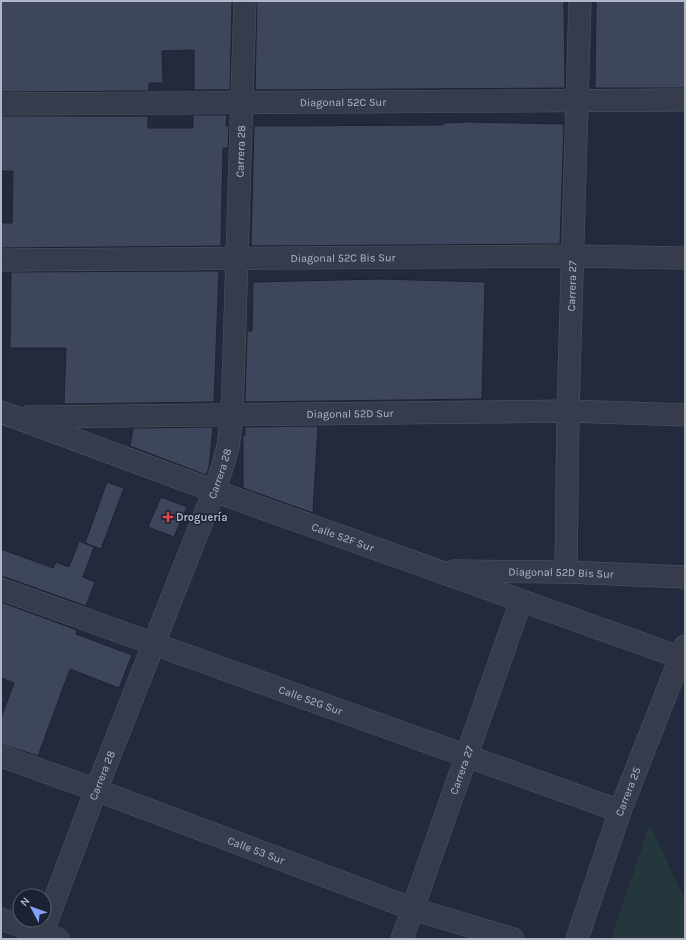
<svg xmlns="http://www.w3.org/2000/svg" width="686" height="940" font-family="Karla,sans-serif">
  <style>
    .green { fill: #24373d }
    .building { fill: #3e465c; stroke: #1d2333 }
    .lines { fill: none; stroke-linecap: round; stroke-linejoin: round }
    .minor-casing { stroke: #515767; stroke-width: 23 }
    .minor { stroke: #363c4c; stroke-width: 22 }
    .health-dot { fill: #e0444e; stroke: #1b2131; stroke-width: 1.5 }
    .labels { text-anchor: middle; stroke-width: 3; stroke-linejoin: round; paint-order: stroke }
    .street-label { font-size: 11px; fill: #b2b7c8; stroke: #1b2131 }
    .poi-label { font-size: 11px; font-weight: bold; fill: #b2b7c8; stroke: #1b2131; text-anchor: start }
  </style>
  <rect width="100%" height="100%" fill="#222a3c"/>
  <!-- green -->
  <polygon class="green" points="650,824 685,901 685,939 611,939"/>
  <!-- building -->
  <g class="building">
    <polygon points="1,1 232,1 230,90 194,90 194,50 162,51 163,83 149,83 149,91 1,92"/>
    <polygon points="257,1 564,1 565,88 255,90"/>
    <polygon points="596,1 685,1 685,88 595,88"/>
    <polygon points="193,115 227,115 226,126 229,126 228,148 223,148 221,246 1,248 1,223 12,223 13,171 1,171 1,116 148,116 148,128 193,128"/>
    <polygon points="468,122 564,124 560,244 251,246 254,126 443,125 443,123"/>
    <polygon points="219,271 214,402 64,404 66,348 10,348 11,272"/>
    <polygon points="381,279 485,282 482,399 245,402 247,331 252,331 253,282"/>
    <polygon points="318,426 313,513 243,488 243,435 245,435 245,427"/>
    <polygon points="213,427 209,467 206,475 130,446 133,428"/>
    <polygon points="107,482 124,488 101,549 85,543"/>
    <polygon points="161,497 187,507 174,537 148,527"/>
    <polygon points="79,541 94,547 83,577 95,582 86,606 5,577 1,577 1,549 53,568 56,562 69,567"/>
    <polygon points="1,602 77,630 76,634 132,655 119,688 70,669 38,756 1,744 1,718 14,683 1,678"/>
  </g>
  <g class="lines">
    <!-- minor casing -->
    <g class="minor-casing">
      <g id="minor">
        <path id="s1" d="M1,104L685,100"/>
        <path id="s2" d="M1,260L573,256L685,258"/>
        <path id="s3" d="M1,412L214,491L685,659"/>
        <path id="s4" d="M28,417L568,411L685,415"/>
        <path id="s5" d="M454,571L566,572L685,577"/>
        <path id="s6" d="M566,572L568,411L580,1"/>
        <path id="s7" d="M1,589L620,811"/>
        <path id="s8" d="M1,756L96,790L413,909L513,939"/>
        <polyline points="1,919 58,939"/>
        <path id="s9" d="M40,939L96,790L214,491L222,468L228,447L232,415L245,1"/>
        <path id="s10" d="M402,939L521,601"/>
        <path id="s11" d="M577,939L620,811L685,646"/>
      </g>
    </g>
    <!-- minor -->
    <use href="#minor" class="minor"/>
  </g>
  <!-- markers -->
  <path class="health-dot" d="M166 511h4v4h4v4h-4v4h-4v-4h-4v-4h4z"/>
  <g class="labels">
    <!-- street labels -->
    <g class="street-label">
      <text dy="4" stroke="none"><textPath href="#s1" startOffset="342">Diagonal 52C Sur</textPath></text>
      <text dy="4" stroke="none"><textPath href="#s9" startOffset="823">Carrera 28</textPath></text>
      <text dy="4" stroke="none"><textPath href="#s2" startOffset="342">Diagonal 52C Bis Sur</textPath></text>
      <text dy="4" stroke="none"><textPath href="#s6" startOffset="286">Carrera 27</textPath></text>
      <text dy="4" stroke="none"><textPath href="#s4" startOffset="322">Diagonal 52D Sur</textPath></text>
      <text dy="4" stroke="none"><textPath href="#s9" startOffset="499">Carrera 28</textPath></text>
      <text dy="4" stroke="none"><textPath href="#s3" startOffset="364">Calle 52F Sur</textPath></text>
      <text dy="4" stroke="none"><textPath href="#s5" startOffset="107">Diagonal 52D Bis Sur</textPath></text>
      <text dy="4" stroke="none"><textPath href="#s7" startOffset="329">Calle 52G Sur</textPath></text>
      <text dy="4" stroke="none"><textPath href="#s10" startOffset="179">Carrera 27</textPath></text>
      <text dy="4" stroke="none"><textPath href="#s9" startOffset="175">Carrera 28</textPath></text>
      <text dy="4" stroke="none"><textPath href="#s11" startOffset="156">Carrera 25</textPath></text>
      <text dy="4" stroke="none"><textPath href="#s8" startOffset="272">Calle 53 Sur</textPath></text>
    </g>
    <!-- poi labels -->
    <g class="poi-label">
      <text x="176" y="521">Droguería</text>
    </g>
  </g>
  <!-- border -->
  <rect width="686" height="940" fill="none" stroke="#b2b7c8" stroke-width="4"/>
  <!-- north arrow -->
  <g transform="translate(32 908) rotate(311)"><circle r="19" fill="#1b2131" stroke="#575d6d"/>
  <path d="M0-3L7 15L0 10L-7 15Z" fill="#85a2f9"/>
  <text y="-6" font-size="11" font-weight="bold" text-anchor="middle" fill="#b2b7c8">N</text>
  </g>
</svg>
